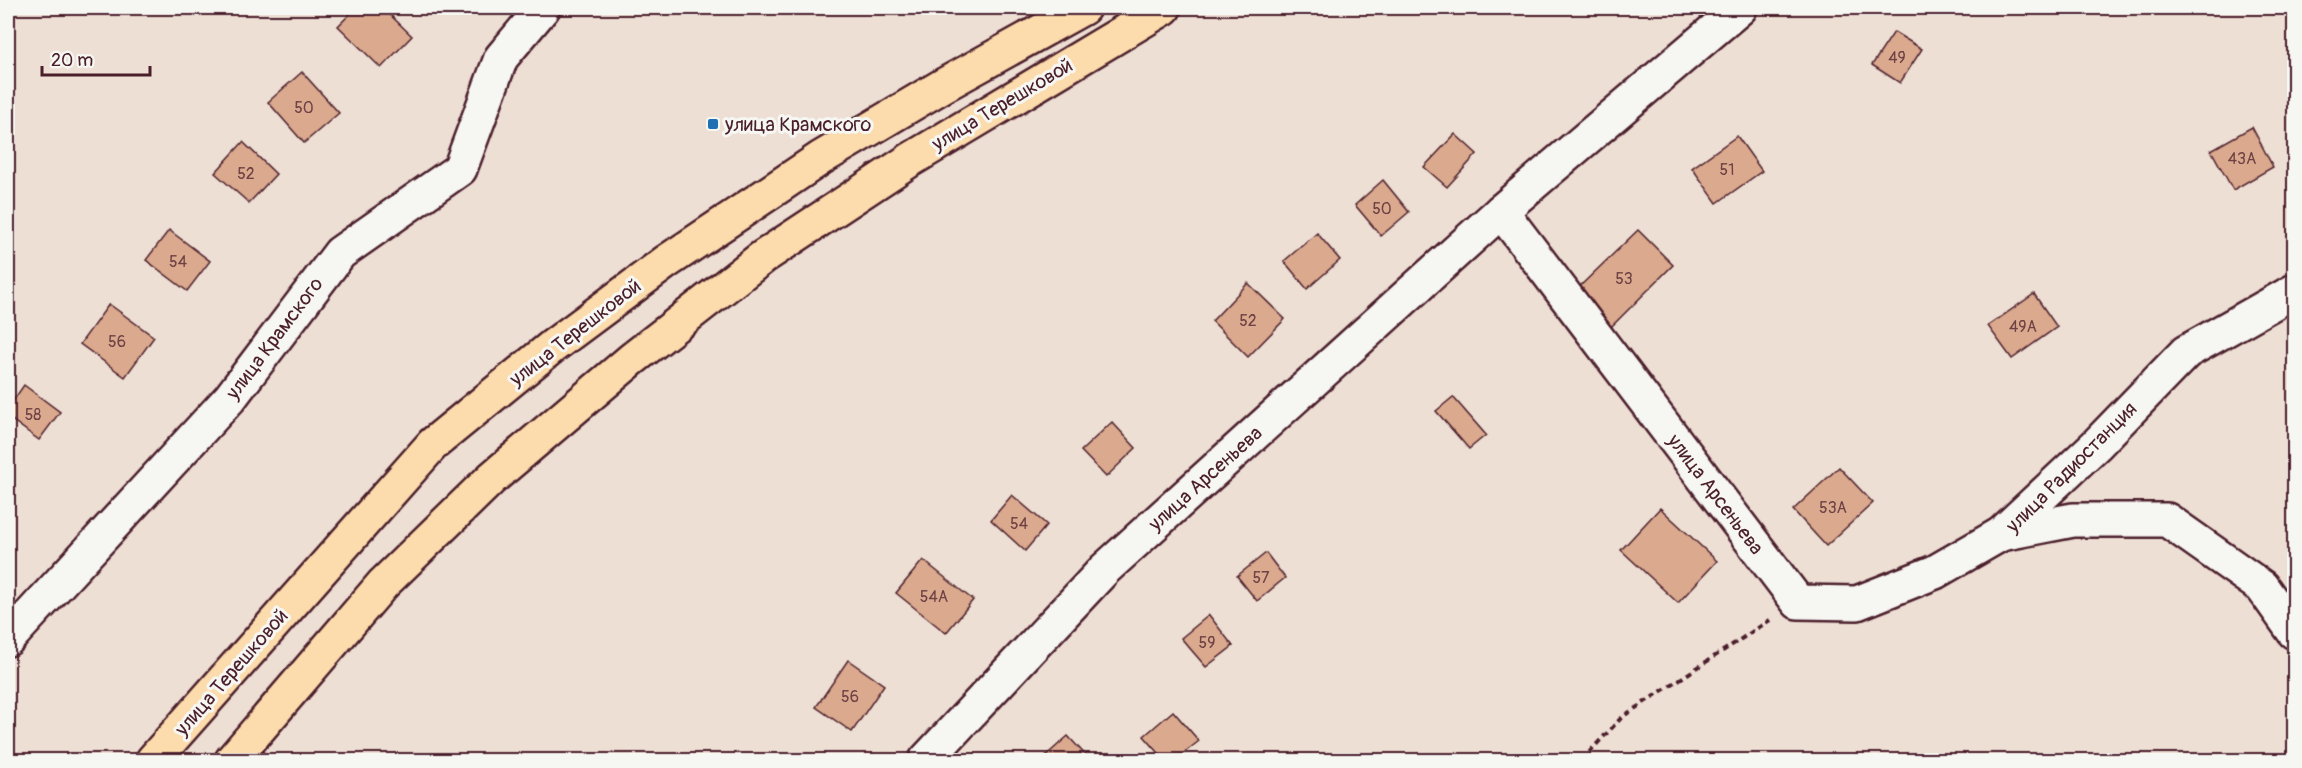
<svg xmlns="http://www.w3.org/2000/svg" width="2302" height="768" font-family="Pangolin,sans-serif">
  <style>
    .building { fill: #dba98e; stroke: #4a1f2b; stroke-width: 1.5 }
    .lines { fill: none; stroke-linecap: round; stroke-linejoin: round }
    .minor-casing { stroke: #4a1f2b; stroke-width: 38 }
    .major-casing { stroke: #4a1f2b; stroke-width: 38 }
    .path { stroke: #4a1f2b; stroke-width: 4; stroke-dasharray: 6 4.5; stroke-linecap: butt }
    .minor { stroke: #f6f6f2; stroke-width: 33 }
    .major { stroke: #fcdcac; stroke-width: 33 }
    .poi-dot { fill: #1f6fb2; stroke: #f6f6f2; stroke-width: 2 }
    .labels { text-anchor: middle; stroke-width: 6; stroke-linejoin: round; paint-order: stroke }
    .number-label { font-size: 16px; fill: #6e4244 }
    .street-label { font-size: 20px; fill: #4a1f2b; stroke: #f6f6f2 }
    .poi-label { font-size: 20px; fill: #4a1f2b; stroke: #f6f6f2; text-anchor: start }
  </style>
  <rect width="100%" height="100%" fill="#eedfd4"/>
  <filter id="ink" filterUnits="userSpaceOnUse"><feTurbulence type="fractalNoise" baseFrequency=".0167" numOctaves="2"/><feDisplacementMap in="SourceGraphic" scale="12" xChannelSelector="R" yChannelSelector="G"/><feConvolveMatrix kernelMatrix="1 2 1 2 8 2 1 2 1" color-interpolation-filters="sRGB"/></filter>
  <g filter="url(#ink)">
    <!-- building -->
    <g class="building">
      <polygon points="356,8 383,8 412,36 381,68 338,26"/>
      <polygon points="1894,32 1922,49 1900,83 1872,65"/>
      <polygon points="302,72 339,113 304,143 268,102"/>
      <polygon points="2252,127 2273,167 2233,190 2211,150"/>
      <polygon points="1455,134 1477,154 1447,187 1424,167"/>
      <polygon points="1737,136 1762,171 1717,203 1692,168"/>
      <polygon points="243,142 276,174 249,203 215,173"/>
      <polygon points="1383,180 1409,212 1381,236 1355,205"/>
      <polygon points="169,230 210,261 187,291 146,260"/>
      <polygon points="1638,230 1673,265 1611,327 1575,291"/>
      <polygon points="1317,233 1340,260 1307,289 1284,261"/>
      <polygon points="1248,283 1285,319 1248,357 1212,321"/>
      <polygon points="2034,294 2057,327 2012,359 1988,326"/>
      <polygon points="109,304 154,337 125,377 80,344"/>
      <polygon points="24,385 60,412 39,440 8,417 8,408"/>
      <polygon points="1453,397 1486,435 1469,449 1436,411"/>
      <polygon points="1112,422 1136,448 1106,477 1081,451"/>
      <polygon points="1839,467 1873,503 1826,546 1793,510"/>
      <polygon points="1012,495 1047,525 1025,551 991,520"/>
      <polygon points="1660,508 1717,561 1678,603 1621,550"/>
      <polygon points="1266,553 1285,578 1257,601 1237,576"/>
      <polygon points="923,560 973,600 946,633 896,593"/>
      <polygon points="1209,615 1233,646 1206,667 1181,638"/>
      <polygon points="848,660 884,685 852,732 816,707"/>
      <polygon points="1173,711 1199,741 1175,760 1165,760 1144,736"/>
      <polygon points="1068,736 1090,760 1041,760"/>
    </g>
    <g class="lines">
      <!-- minor casing -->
      <g class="minor-casing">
        <g id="minor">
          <polyline points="1501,211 1798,602 1857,603 1935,572 2001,534 2096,445 2186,352 2294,291"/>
          <polyline points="2001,534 2073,520 2167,520 2262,587 2294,632"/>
          <polyline points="8,639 230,398 340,253 460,169 501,58 543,8"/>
          <polyline points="926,760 1105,569 1501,211 1740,8"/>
        </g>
      </g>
      <!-- major casing -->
      <g class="major-casing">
        <g id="major">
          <polyline points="153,760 433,444 553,346 666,262 821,158 944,85 1083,8"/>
          <polyline points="232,760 383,584 492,478 631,360 763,257 910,160 1164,8"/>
        </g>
      </g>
      <!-- path -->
      <polyline class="path" points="1582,760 1622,717 1770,620"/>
      <!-- minor -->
      <use href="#minor" class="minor"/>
      <!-- major -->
      <use href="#major" class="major"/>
    </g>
  </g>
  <!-- markers -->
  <rect class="poi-dot" x="707" y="118" width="12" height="12" rx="3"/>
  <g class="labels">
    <!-- number labels -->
    <g class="number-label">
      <text x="1897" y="63">49</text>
      <text x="304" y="113">50</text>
      <text x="2242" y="164">43А</text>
      <text x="1727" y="175">51</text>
      <text x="246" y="179">52</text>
      <text x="1382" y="214">50</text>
      <text x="178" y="267">54</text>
      <text x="1624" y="284">53</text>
      <text x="1248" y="326">52</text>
      <text x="2023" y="332">49А</text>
      <text x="117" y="347">56</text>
      <text x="33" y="420">58</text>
      <text x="1833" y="513">53А</text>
      <text x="1019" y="529">54</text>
      <text x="1261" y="583">57</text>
      <text x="934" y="602">54А</text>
      <text x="1207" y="648">59</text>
      <text x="850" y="702">56</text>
    </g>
    <!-- street labels -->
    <g class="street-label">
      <text transform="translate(1002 104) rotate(-31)" y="7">улица Терешковой</text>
      <text transform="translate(575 332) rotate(-38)" y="7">улица Терешковой</text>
      <text transform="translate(274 338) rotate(-53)" y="7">улица Крамского</text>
      <text transform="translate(2071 467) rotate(-45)" y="7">улица Радиостанция</text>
      <text transform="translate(1205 478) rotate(-42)" y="7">улица Арсеньева</text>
      <text transform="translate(1716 494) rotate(53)" y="7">улица Арсеньева</text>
      <text transform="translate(231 672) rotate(-49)" y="7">улица Терешковой</text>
    </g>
    <!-- poi labels -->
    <g class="poi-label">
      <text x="725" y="131">улица Крамского</text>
    </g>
  </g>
  <!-- margin -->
  <rect width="2302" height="768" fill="none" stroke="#f6f6f2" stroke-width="30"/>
  <rect x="15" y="15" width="2272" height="738" fill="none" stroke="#4a1f2b" stroke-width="2" filter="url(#ink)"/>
  <!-- scale -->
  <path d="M42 66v9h108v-9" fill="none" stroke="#4a1f2b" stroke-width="3"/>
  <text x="51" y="66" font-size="18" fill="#4a1f2b" stroke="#f6f6f2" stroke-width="4.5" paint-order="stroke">20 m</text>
</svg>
